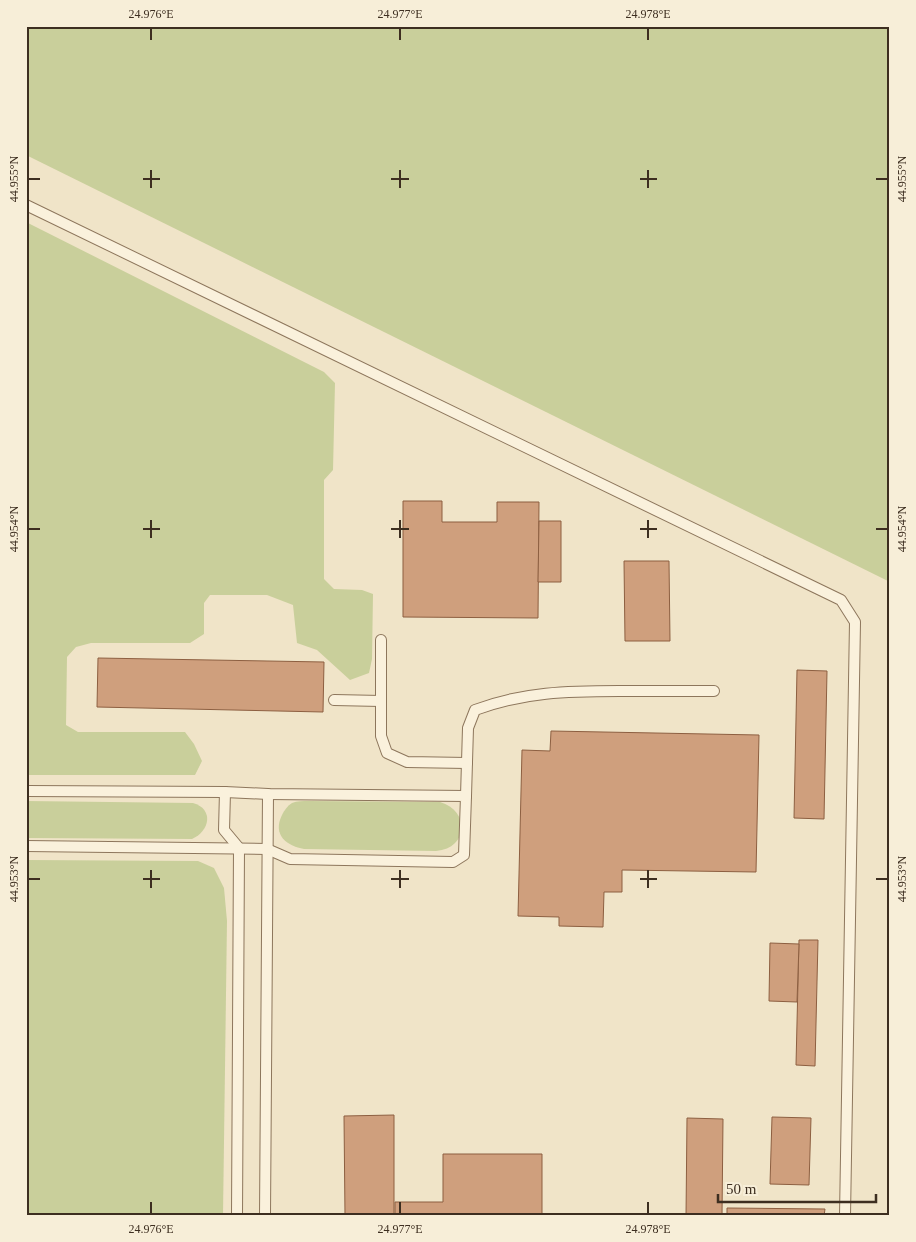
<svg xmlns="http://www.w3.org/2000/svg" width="916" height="1242" font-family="Georgia,serif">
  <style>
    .green { fill: #c9cf9b }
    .building { fill: #cf9f7d; stroke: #8d5f41 }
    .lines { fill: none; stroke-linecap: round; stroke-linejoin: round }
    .lane-casing { stroke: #8d765c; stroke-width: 12 }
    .lane { stroke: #faf1dc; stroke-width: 10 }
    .ticks { fill: none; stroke: #3d2e20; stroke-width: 2 }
    .neatline { fill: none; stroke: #3d2e20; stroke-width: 2 }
    .ticks-label { font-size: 12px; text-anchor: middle; fill: #3d2e20 }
  </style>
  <rect width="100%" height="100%" fill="#f0e4c8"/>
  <!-- green -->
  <g class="green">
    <polygon points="26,26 890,26 890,582 26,155"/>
    <polygon points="26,222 324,372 335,383 333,470 324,480 324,579 334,589 362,590 373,594 372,659 369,673 350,680 317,650 297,643 293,605 267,595 210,595 204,603 204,634 190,643 91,643 76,647 67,657 66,725 78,732 185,732 194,744 202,761 195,775 26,775"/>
    <path d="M26,801L193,803C214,809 210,831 192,839L26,838Z"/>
    <path d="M308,801L440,802C470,811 469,848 436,851L304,849C287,846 272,835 282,815C284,811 287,806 292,803C297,801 303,801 308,801Z"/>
    <polygon points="26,860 198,861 214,868 224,888 227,921 223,1216 26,1216"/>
  </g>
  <!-- building -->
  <g class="building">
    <polygon points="403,501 442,501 442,522 497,522 497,502 539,502 538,618 403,617"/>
    <polygon points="539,521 561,521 561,582 538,582"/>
    <polygon points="624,561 669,561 670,641 625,641"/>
    <polygon points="98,658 324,662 323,712 97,707"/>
    <polygon points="797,670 827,671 824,819 794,818"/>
    <polygon points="551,731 759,735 756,872 622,870 622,892 604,892 603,927 559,926 559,917 518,916 522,750 550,751"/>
    <polygon points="799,940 818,940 815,1066 796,1065"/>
    <polygon points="770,943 799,944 797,1002 769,1001"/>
    <polygon points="394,1115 394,1216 345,1216 344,1116"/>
    <polygon points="772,1117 811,1118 809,1185 770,1184"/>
    <polygon points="687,1118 723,1119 722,1216 686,1216"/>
    <polygon points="443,1154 542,1154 542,1216 395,1216 395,1202 443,1202"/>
    <polygon points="727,1208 825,1209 824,1216 727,1216"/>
  </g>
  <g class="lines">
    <!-- lane casing -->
    <g class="lane-casing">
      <g id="lane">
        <polyline points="26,205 841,600 855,622 845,1216"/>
        <polyline points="381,640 381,736 387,753 407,762 467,763"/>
        <polyline points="334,700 381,701"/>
        <polyline points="26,791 225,792 268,794 466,796 464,855 453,862 290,859 267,849 26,846"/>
        <polyline points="225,792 224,830 239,848 237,1216"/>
        <path d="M466,796L468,728L475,710C522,692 569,691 619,691C650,691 682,691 714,691"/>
        <polyline points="265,1216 268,794"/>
      </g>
    </g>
    <!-- lane -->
    <use href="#lane" class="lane"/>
  </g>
  <!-- ticks -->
  <path class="ticks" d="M151,28V40M400,28V40M648,28V40M151,170V188M400,170V188M648,170V188M28,179H40M143,179H160M391,179H409M640,179H657M876,179H888M151,520V538M400,520V538M648,520V538M28,529H40M143,529H160M391,529H409M640,529H657M876,529H888M151,870V888M400,870V888M648,870V888M28,879H40M143,879H160M391,879H409M640,879H657M876,879H888M151,1202V1214M400,1202V1214M648,1202V1214"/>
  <!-- border -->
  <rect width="916" height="1242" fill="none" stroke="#f7eed8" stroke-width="55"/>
  <!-- scale -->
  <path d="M718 1194v8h158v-8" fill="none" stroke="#3d2e20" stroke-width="2.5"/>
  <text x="726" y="1194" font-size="15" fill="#3d2e20" stroke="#f7eed8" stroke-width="4" paint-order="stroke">50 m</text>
  <rect x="28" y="28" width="860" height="1186" class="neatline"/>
  <g class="ticks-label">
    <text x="151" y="18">24.976°E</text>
    <text x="400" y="18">24.977°E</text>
    <text x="648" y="18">24.978°E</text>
    <text transform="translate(14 179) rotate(-90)" y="4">44.955°N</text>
    <text transform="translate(902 179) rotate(-90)" y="4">44.955°N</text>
    <text transform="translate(14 529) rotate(-90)" y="4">44.954°N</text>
    <text transform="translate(902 529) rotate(-90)" y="4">44.954°N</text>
    <text transform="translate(14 879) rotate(-90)" y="4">44.953°N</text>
    <text transform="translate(902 879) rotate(-90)" y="4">44.953°N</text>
    <text x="151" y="1233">24.976°E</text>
    <text x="400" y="1233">24.977°E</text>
    <text x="648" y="1233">24.978°E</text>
  </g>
</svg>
